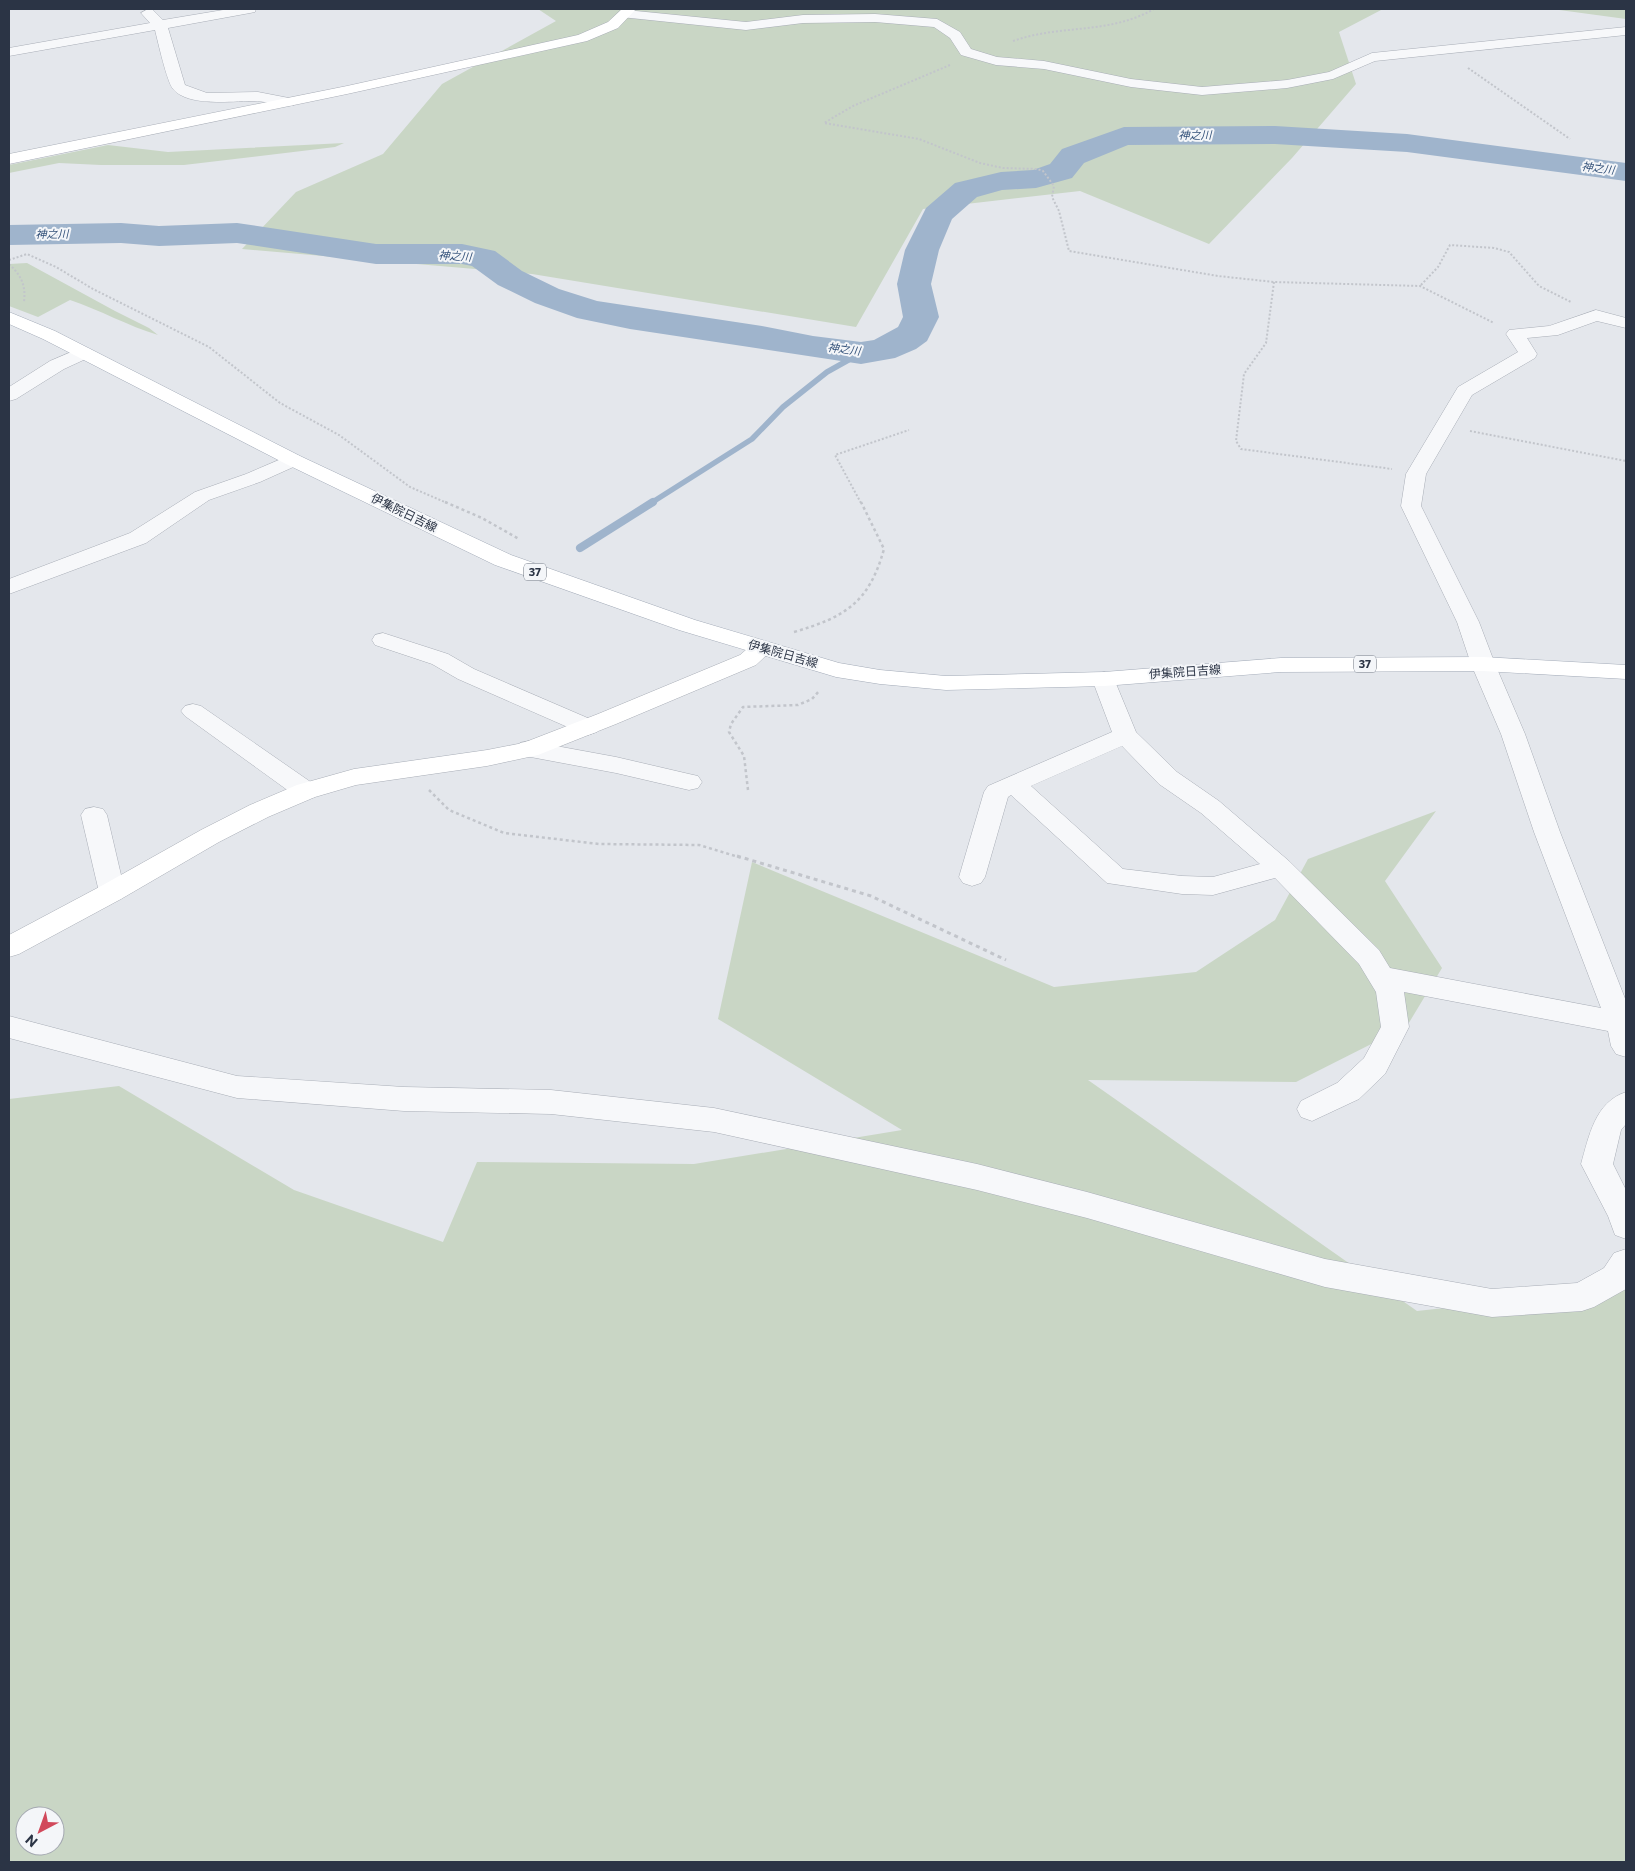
<svg xmlns="http://www.w3.org/2000/svg" width="1635" height="1871" font-family="Commissioner,'Noto Sans JP',sans-serif">
  <style>
    .green { fill: #c9d6c5; fill-rule: evenodd }
    .lines { fill: none; stroke-linecap: round; stroke-linejoin: round }
    .stream-far1 { stroke: #9fb4cc; stroke-width: 5.5 }
    .stream { stroke: #9fb4cc; stroke-width: 8 }
    .river { fill: #9fb4cc; fill-rule: evenodd }
    .street-casing { stroke: #a9aeb7; stroke-width: 1 }
    .secondary-casing { stroke: #a9aeb7; stroke-width: 1 }
    .primary-casing { stroke: #a3abb8; stroke-width: 1 }
    .path-far2 { stroke: #c2c5cb; stroke-width: 2; stroke-dasharray: 2 2; stroke-linecap: butt }
    .path-far1 { stroke: #c2c5cb; stroke-width: 2.5; stroke-dasharray: 3 3; stroke-linecap: butt }
    .path { stroke: #c2c5cb; stroke-width: 3; stroke-dasharray: 4 4; stroke-linecap: butt }
    .street { fill: #f7f8fa; fill-rule: evenodd }
    .secondary { fill: #fff; fill-rule: evenodd }
    .primary { fill: #fff; fill-rule: evenodd }
    .labels { text-anchor: middle; stroke-width: 4; stroke-linejoin: round; paint-order: stroke }
    .far-water-label { font-size: 11px; font-style: italic; fill: #34527a; stroke: #f4f6f9 }
    .shield { fill: #f4f6f9; stroke: #676e7b; stroke-width: 1 }
    .shield-label { font-size: 11px; font-weight: bold; fill: #2b3445 }
    .street-label { font-size: 12px; fill: #2b3445; stroke: #f4f6f9 }
  </style>
  <rect width="100%" height="100%" fill="#e4e7ec"/>
  <!-- green -->
  <g class="green">
    <polygon points="538,9 1383,9 1339,32 1356,84 1292,158 1209,244 1080,191 923,209 856,327 532,274 242,249 296,192 383,154 442,84 556,21"/>
    <polygon points="1552,9 1626,9 1626,19"/>
    <polygon points="344,143 335,147 184,165 101,165 59,163 9,173 9,165 108,145 168,152"/>
    <path d="M27,263L115,311L149,328L158,335C128,326 100,310 70,300L38,317L9,306V264Z"/>
    <path d="M1436,811L1385,881L1442,968L1407,1026L1296,1082L1088,1080L1417,1311L1626,1288V1862H9V1099L119,1086L294,1190L443,1242L477,1162L694,1164L902,1130L718,1019L752,862L1054,987L1196,972L1275,920L1308,859ZM25,1816H55V1846H25Z"/>
  </g>
  <g class="lines">
    <!-- stream-far1 -->
    <polyline class="stream-far1" points="651,503 752,439 783,407 827,372 861,353"/>
    <!-- stream -->
    <polyline class="stream" points="580,548 653,502"/>
    <!-- river -->
    <polygon class="river" points="1275,126 1407,134 1626,163 1626,181 1407,152 1275,144 1128,145 1084,163 1072,178 1036,188 1002,190 977,197 952,219 939,250 931,284 939,317 927,341 916,349 895,358 861,364 630,329 577,318 535,303 498,285 472,266 462,264 376,264 237,243 159,246 121,243 9,245 9,225 121,223 159,226 237,223 376,244 462,244 495,251 522,271 559,289 597,301 762,326 813,336 861,342 874,340 898,327 903,317 897,284 905,250 926,208 955,183 1001,172 1033,170 1050,164 1062,149 1124,127"/>
    <!-- street casing -->
    <g class="street-casing">
      <g id="street">
        <path d="M148,9L153,10L163,20L229,9H256L255,12L250,13L168,28L185,85L207,93L258,92L294,99L296,102L294,105C281,108 266,100 252,101C232,101 188,107 173,89C167,82 158,42 155,30L9,56V48L150,23L141,13Z"/>
        <polygon points="626,10 746,22 803,15 875,14 937,19 960,32 971,49 997,57 1044,61 1131,79 1202,87 1287,80 1329,72 1372,53 1626,27 1626,35 1375,61 1333,79 1287,88 1202,95 1131,87 1044,69 996,65 961,55 950,38 934,27 875,22 803,23 746,30 621,17 619,14 621,11"/>
        <path d="M1596,310L1626,318V328L1597,321L1558,335L1527,338L1537,354L1535,358L1472,395L1426,474L1421,506L1479,622L1495,664L1525,734L1560,832L1626,1001V1057L1616,1054L1611,1046L1608,1031L1404,992L1409,1027L1385,1074L1359,1099L1312,1121L1301,1117L1297,1109L1301,1101L1337,1083L1364,1058L1381,1027L1376,992L1359,964L1275,878L1213,895L1182,894L1107,883L1011,795L1008,797L985,877L981,883L972,886L963,883L959,877L984,792L988,786L1112,732L1092,679L1096,674L1104,672L1112,674L1136,732L1177,772L1219,801L1289,861L1379,950L1390,968L1601,1008L1534,832L1501,734L1471,664L1457,622L1401,506L1406,474L1458,387L1518,352L1506,334L1509,330L1549,326ZM1122,746L1159,784L1201,813L1260,864L1213,877L1182,876L1123,869L1031,786Z"/>
        <polygon points="83,347 90,349 92,353 90,357 64,369 16,399 9,401 9,387 50,361"/>
        <polygon points="293,454 300,456 303,460 300,464 260,482 209,500 146,543 9,594 9,579 130,533 195,492 246,474"/>
        <polygon points="383,633 448,654 474,669 597,722 600,727 597,732 588,735 579,732 458,679 432,664 375,645 372,640 375,635"/>
        <polygon points="193,704 201,706 315,785 319,791 315,797 306,799 297,797 185,716 181,711 185,706"/>
        <polygon points="529,741 616,757 689,774 698,776 702,782 698,788 689,790 616,773 520,755 517,749 520,743"/>
        <polygon points="94,807 103,809 107,815 125,892 121,899 112,901 103,899 99,892 81,815 85,809"/>
        <polygon points="9,1016 237,1076 404,1087 551,1090 714,1108 977,1164 1087,1192 1325,1259 1492,1289 1577,1283 1604,1268 1614,1253 1626,1249 1626,1289 1594,1307 1582,1311 1492,1317 1325,1287 1087,1218 977,1190 714,1132 551,1114 404,1111 237,1098 9,1038"/>
        <path d="M1626,1092V1124L1621,1130L1613,1164L1626,1190V1239L1615,1235L1608,1216L1581,1164C1589,1136 1595,1102 1626,1092Z"/>
      </g>
    </g>
    <!-- secondary casing -->
    <g class="secondary-casing">
      <g id="secondary">
        <polygon points="622,9 636,9 618,28 587,41 347,94 9,164 9,154 347,86 578,35 608,22"/>
        <polygon points="762,641 770,643 774,648 756,665 616,724 538,755 487,766 356,785 315,797 268,817 219,842 121,899 19,954 9,957 9,935 103,885 201,830 250,805 297,785 354,769 487,750 523,743 598,714 740,655 754,643"/>
      </g>
    </g>
    <!-- primary casing -->
    <g class="primary-casing">
      <polygon id="primary" points="9,312 55,331 300,456 511,555 695,620 839,663 880,670 946,676 1104,672 1281,658 1483,657 1626,665 1626,679 1483,671 1281,672 1104,686 946,690 880,684 836,677 679,630 495,565 286,464 43,339 9,324"/>
    </g>
    <!-- path-far2 -->
    <g class="path-far2">
      <path d="M1013,41C1061,24 1108,35 1154,9"/>
      <polyline points="950,65 853,106 824,123 919,139 980,163 1003,168 1037,169 1043,171 1054,186 1052,197 1059,211 1069,251 1218,276 1274,282 1420,286 1494,323"/>
      <polyline points="1468,68 1570,139"/>
      <polyline points="9,260 27,254 56,267 93,289 209,347 280,403 339,435 410,487 447,503"/>
      <path d="M9,264C21,275 26,285 24,302"/>
      <polyline points="1274,282 1266,343 1244,374 1236,441 1241,449 1392,469"/>
      <polyline points="1421,285 1438,267 1450,245 1494,248 1509,252 1539,286 1571,302"/>
      <polyline points="1470,431 1626,461"/>
      <polyline points="861,503 835,455 909,430"/>
    </g>
    <!-- path-far1 -->
    <g class="path-far1">
      <polyline points="445,502 482,518 519,539"/>
      <path d="M794,632C845,617 869,603 884,549L861,502"/>
      <polyline points="429,790 449,810 504,833 599,844 699,845 742,858"/>
      <polyline points="748,790 744,756 729,732 731,724 743,707 798,705 812,699 820,690"/>
    </g>
    <!-- path -->
    <polyline class="path" points="737,856 871,896 1006,960"/>
    <!-- street -->
    <use href="#street" class="street"/>
    <!-- secondary -->
    <use href="#secondary" class="secondary"/>
    <!-- primary -->
    <use href="#primary" class="primary"/>
  </g>
  <g class="labels">
    <!-- far-water labels -->
    <g class="far-water-label">
      <text x="1195" y="139">神之川</text>
      <text transform="translate(1598 168) rotate(7)" y="4">神之川</text>
      <text transform="translate(52 234) rotate(-1)" y="4">神之川</text>
      <text transform="translate(455 256) rotate(4)" y="4">神之川</text>
      <text transform="translate(844 349) rotate(7)" y="4">神之川</text>
    </g>
    <!-- shield labels -->
    <g class="shield">
      <rect x="524" y="563.5" width="22" height="17" rx="4"/>
      <rect x="1354" y="655.5" width="22" height="17" rx="4"/>
    </g>
    <g class="shield-label">
      <text x="535" y="576">37</text>
      <text x="1365" y="668">37</text>
    </g>
    <!-- street labels -->
    <g class="street-label">
      <text transform="translate(404 513) rotate(26)" y="4">伊集院日吉線</text>
      <text transform="translate(783 654) rotate(16)" y="4">伊集院日吉線</text>
      <text transform="translate(1185 672) rotate(-4)" y="4">伊集院日吉線</text>
    </g>
  </g>
  <!-- border -->
  <rect width="1635" height="1871" fill="none" stroke="#2b3445" stroke-width="20"/>
  <!-- north arrow -->
  <g transform="translate(40 1831) rotate(221)"><circle r="24" fill="#f4f6f9" stroke="#a4a8b1"/>
  <path d="M0-4L9 19L0 12L-9 19Z" fill="#d1495b"/>
  <text y="-8" font-size="14" font-weight="bold" text-anchor="middle" fill="#2b3445">N</text>
  </g>
</svg>
